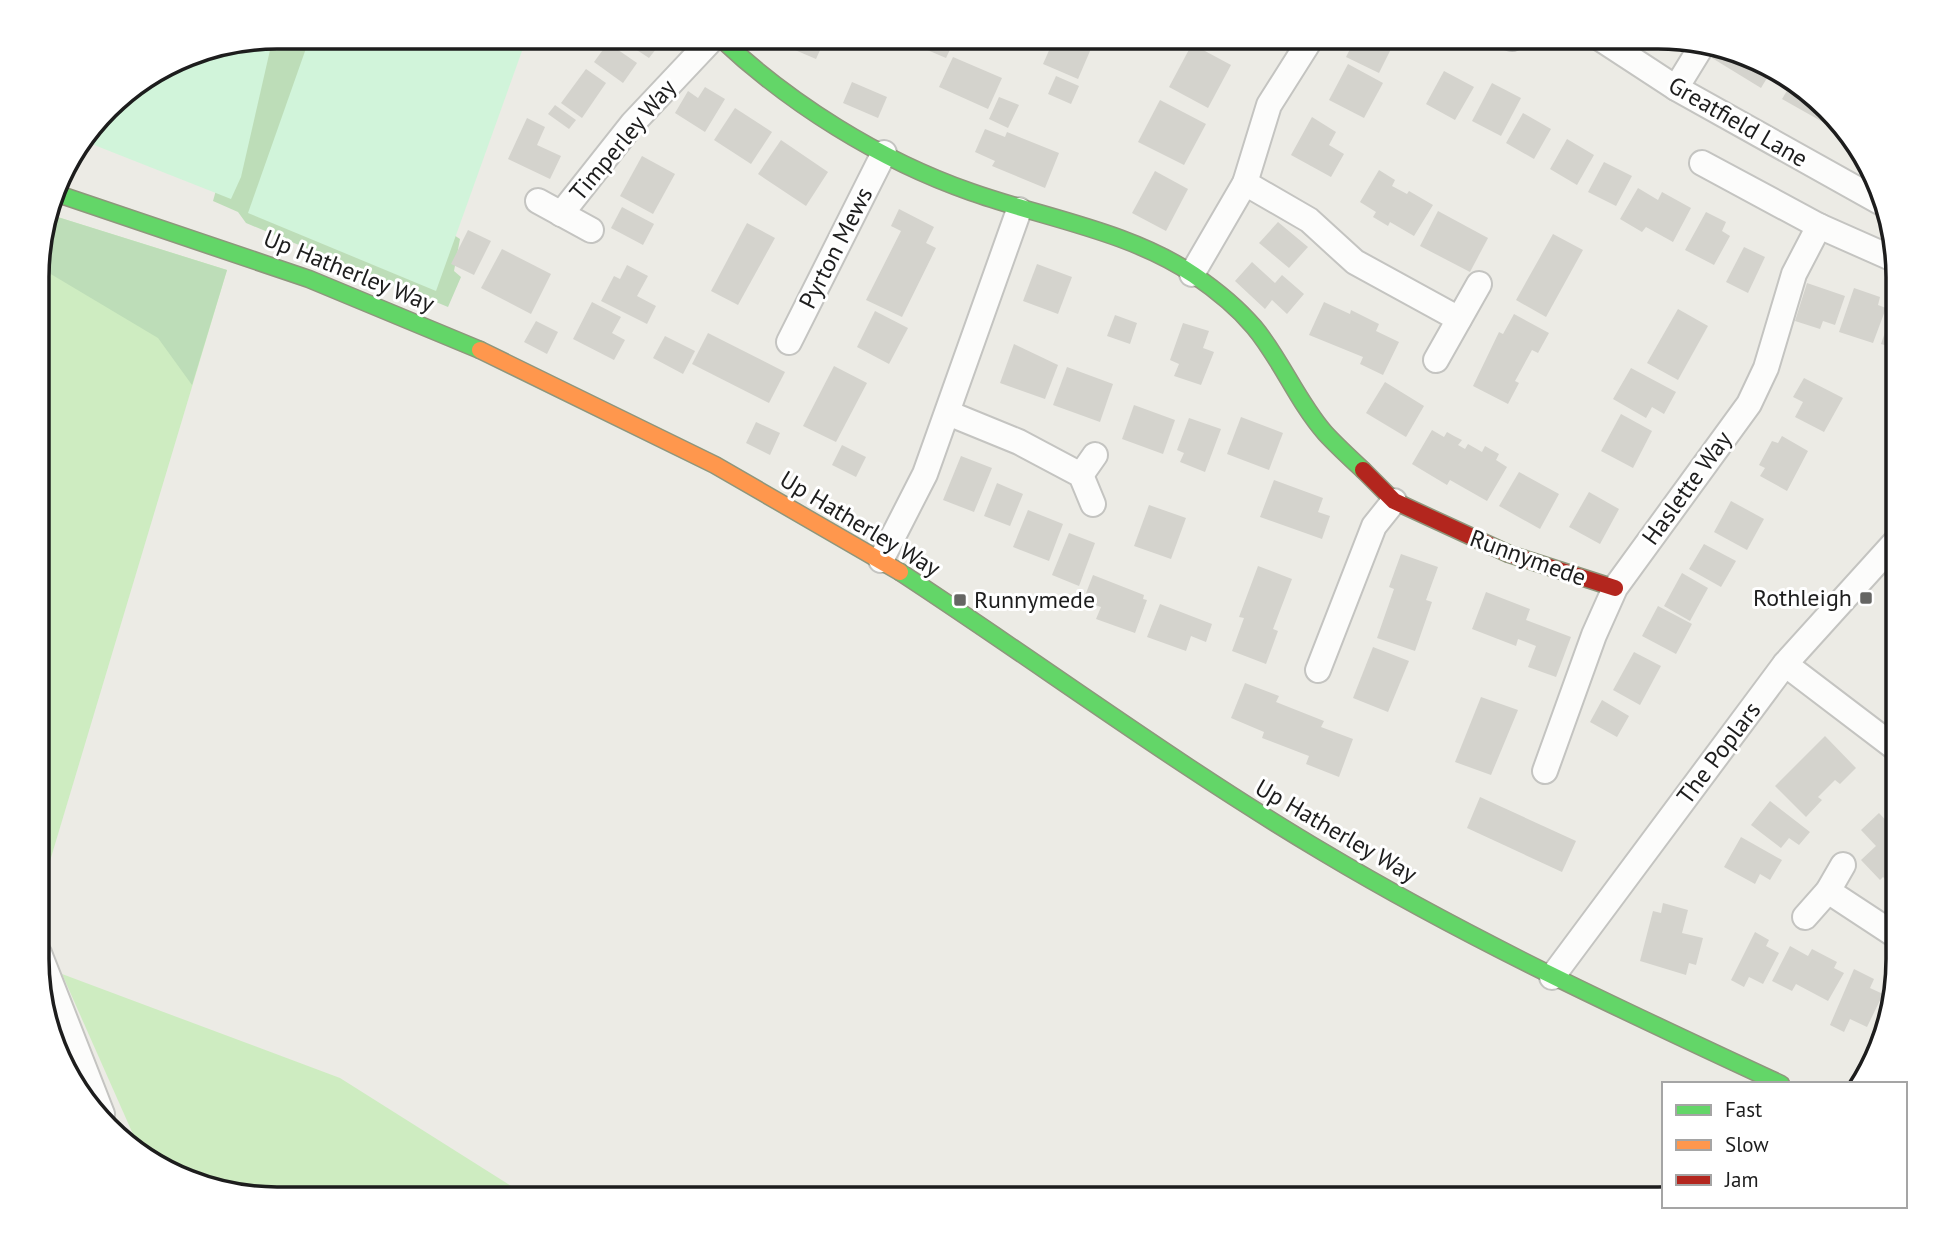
<svg xmlns="http://www.w3.org/2000/svg" width="1935" height="1236" font-family="'PT Sans',sans-serif">
  <style>
    .grass { fill: #ceecc1 }
    .forest { fill: #bdddb8 }
    .park { fill: #d1f4da }
    .building { fill: #d4d3cd }
    .lines { fill: none; stroke-linecap: round; stroke-linejoin: round }
    .street-casing { stroke: #c4c4c1; stroke-width: 28 }
    .fast-casing { stroke: #8e967c; stroke-width: 19 }
    .slow-casing { stroke: #8e967c; stroke-width: 19 }
    .jam-casing { stroke: #8e967c; stroke-width: 19 }
    .street { stroke: #fcfcfb; stroke-width: 24 }
    .fast { stroke: #63d668; stroke-width: 16 }
    .slow { stroke: #ff974d; stroke-width: 16 }
    .jam { stroke: #b3261e; stroke-width: 16 }
    .poi-dot { fill: #656563; stroke: #fff; stroke-width: 2.5 }
    .labels { text-anchor: middle; stroke-width: 6; stroke-linejoin: round; paint-order: stroke }
    .street-label { font-size: 24px; fill: #1d1d1d; stroke: #fff }
    .poi-label { font-size: 24px; fill: #1d1d1d; stroke: #fff; text-anchor: end }
    .rim { fill: none; stroke: #1d1d1d; stroke-width: 3.5 }
  </style>
  <rect width="100%" height="100%" fill="#ecebe5"/>
  <!-- grass -->
  <g class="grass">
    <polygon points="48,214 227,270 41,891 39,246"/>
    <polygon points="62,974 340,1078 532,1199 276,1199 214,1191 144,1159"/>
  </g>
  <!-- forest -->
  <g class="forest">
    <polygon points="277,37 341,37 443,228 460,239 454,271 461,277 448,307 246,223 238,212 213,201 258,40"/>
    <polygon points="48,214 227,270 192,385 158,338 39,267 39,246"/>
  </g>
  <!-- park -->
  <g class="park">
    <polygon points="273,37 241,177 231,199 84,141 118,97 185,55"/>
    <polygon points="310,37 527,37 436,291 248,213"/>
  </g>
  <!-- building -->
  <g class="building">
    <polygon points="617,37 658,37 663,40 649,58"/>
    <polygon points="784,37 826,37 816,59 781,44"/>
    <polygon points="897,37 956,37 946,58"/>
    <polygon points="1055,37 1096,37 1078,79 1043,64"/>
    <polygon points="1356,37 1397,37 1379,73 1346,57"/>
    <polygon points="608,43 637,63 623,83 594,62"/>
    <polygon points="1192,44 1231,65 1208,108 1169,87"/>
    <polygon points="1719,47 1735,49 1773,68 1761,88 1712,58"/>
    <polygon points="953,57 1002,78 988,109 939,87"/>
    <polygon points="1348,64 1383,83 1364,118 1329,100"/>
    <polygon points="586,69 606,83 582,118 561,103"/>
    <polygon points="1444,71 1474,87 1455,120 1426,104"/>
    <polygon points="1056,76 1079,86 1071,104 1048,94"/>
    <polygon points="1794,79 1845,134 1844,134 1782,99"/>
    <polygon points="852,82 887,97 878,118 843,103"/>
    <polygon points="1492,83 1521,98 1501,136 1472,121"/>
    <polygon points="705,87 725,99 705,132 675,113 688,91 698,98"/>
    <polygon points="999,97 1019,105 1008,128 989,119"/>
    <polygon points="1160,100 1206,124 1184,165 1138,142"/>
    <polygon points="555,105 576,120 569,129 548,114"/>
    <polygon points="735,108 772,132 751,164 714,140"/>
    <polygon points="1523,113 1551,129 1534,159 1506,143"/>
    <polygon points="1312,117 1336,132 1329,145 1344,154 1331,177 1291,155"/>
    <polygon points="527,118 545,127 537,145 561,156 550,179 508,159"/>
    <polygon points="985,129 1005,137 1007,132 1059,153 1045,188 992,166 995,161 975,152"/>
    <polygon points="1567,139 1594,155 1577,185 1550,169"/>
    <polygon points="781,140 828,172 806,206 758,174"/>
    <polygon points="642,156 675,174 653,214 620,196"/>
    <polygon points="1604,162 1632,176 1616,206 1588,192"/>
    <polygon points="1379,170 1395,180 1392,186 1407,194 1409,191 1433,205 1414,236 1390,222 1388,226 1373,217 1376,212 1360,202"/>
    <polygon points="1155,171 1188,189 1166,231 1132,213"/>
    <polygon points="1638,188 1658,200 1662,192 1691,208 1673,242 1646,227 1642,232 1620,219"/>
    <polygon points="622,207 654,224 643,245 611,228"/>
    <polygon points="899,209 934,227 926,243 936,248 902,317 866,300 901,231 891,226"/>
    <polygon points="1438,211 1488,238 1470,272 1420,246"/>
    <polygon points="1706,212 1726,222 1722,231 1730,236 1714,265 1685,250"/>
    <polygon points="1278,222 1308,247 1289,268 1259,243"/>
    <polygon points="747,223 775,238 738,305 711,291"/>
    <polygon points="468,230 491,241 474,275 451,264"/>
    <polygon points="1553,234 1583,250 1546,317 1516,300"/>
    <polygon points="1744,247 1765,257 1748,293 1726,282"/>
    <polygon points="502,249 551,274 531,314 481,288"/>
    <polygon points="1252,262 1275,283 1282,275 1304,294 1287,314 1272,300 1265,309 1235,281"/>
    <polygon points="1037,264 1072,277 1058,314 1023,301"/>
    <polygon points="627,265 648,276 637,296 656,306 647,324 601,301 614,276 620,279"/>
    <polygon points="1807,283 1845,296 1835,325 1823,321 1820,329 1795,321"/>
    <polygon points="1854,288 1880,297 1878,305 1886,308 1873,343 1839,332"/>
    <polygon points="592,302 621,317 612,333 625,340 614,360 573,339"/>
    <polygon points="1324,302 1350,314 1351,310 1379,324 1376,331 1399,342 1383,375 1360,364 1363,357 1309,335"/>
    <polygon points="1678,309 1708,326 1678,380 1647,363"/>
    <polygon points="1893,309 1898,310 1898,349 1881,344"/>
    <polygon points="875,311 908,328 889,364 857,347"/>
    <polygon points="1514,314 1549,333 1538,353 1532,350 1515,381 1519,383 1508,404 1473,386 1499,332 1503,334"/>
    <polygon points="1115,315 1137,323 1130,344 1107,336"/>
    <polygon points="536,321 558,332 547,354 524,342"/>
    <polygon points="1183,323 1209,331 1203,348 1214,352 1201,385 1174,376 1179,364 1170,360"/>
    <polygon points="708,333 785,372 769,403 692,364"/>
    <polygon points="665,336 695,351 683,374 653,358"/>
    <polygon points="1014,344 1058,365 1045,399 1000,383"/>
    <polygon points="834,366 867,383 836,442 803,426"/>
    <polygon points="1067,367 1113,384 1100,422 1053,405"/>
    <polygon points="1631,368 1676,392 1664,414 1652,407 1646,418 1613,399"/>
    <polygon points="1804,378 1843,398 1824,432 1795,417 1803,402 1793,397"/>
    <polygon points="1385,382 1424,406 1406,437 1366,413"/>
    <polygon points="1134,405 1175,420 1163,454 1122,439"/>
    <polygon points="1621,414 1652,431 1633,468 1601,451"/>
    <polygon points="1241,417 1283,433 1269,470 1227,454"/>
    <polygon points="1189,418 1221,429 1205,472 1180,462 1184,453 1177,450"/>
    <polygon points="756,422 780,433 770,455 746,443"/>
    <polygon points="1432,430 1444,437 1447,432 1454,436 1462,440 1458,445 1465,449 1468,444 1482,452 1485,446 1499,454 1496,460 1507,467 1487,501 1450,480 1447,485 1412,464"/>
    <polygon points="1782,436 1808,451 1787,491 1760,476 1765,468 1759,465 1772,441 1778,443"/>
    <polygon points="842,445 866,457 856,477 832,465"/>
    <polygon points="961,456 992,468 974,512 943,500"/>
    <polygon points="1519,472 1559,494 1540,529 1499,506"/>
    <polygon points="1274,480 1323,498 1318,512 1330,516 1322,539 1260,517"/>
    <polygon points="997,483 1023,494 1010,526 984,516"/>
    <polygon points="1589,492 1619,509 1600,544 1569,527"/>
    <polygon points="1731,501 1764,519 1747,550 1714,532"/>
    <polygon points="1149,505 1186,518 1171,559 1134,546"/>
    <polygon points="1028,510 1063,524 1049,561 1013,547"/>
    <polygon points="1069,533 1095,543 1079,586 1052,575"/>
    <polygon points="1704,544 1736,561 1721,587 1689,569"/>
    <polygon points="1401,554 1438,567 1426,600 1432,602 1415,651 1377,638 1394,589 1389,587"/>
    <polygon points="1258,566 1292,579 1273,629 1278,631 1266,664 1232,651 1244,618 1239,617"/>
    <polygon points="1682,573 1708,588 1690,621 1664,606"/>
    <polygon points="1093,575 1144,595 1143,599 1147,600 1135,633 1096,619 1101,607 1083,601"/>
    <polygon points="1486,592 1530,609 1526,620 1571,637 1556,677 1528,667 1536,646 1518,639 1516,646 1472,629"/>
    <polygon points="1160,604 1212,624 1206,642 1191,636 1186,651 1147,637"/>
    <polygon points="1658,606 1692,624 1676,654 1642,636"/>
    <polygon points="1373,647 1409,661 1388,712 1353,698"/>
    <polygon points="1634,652 1661,666 1640,705 1613,690"/>
    <polygon points="1245,683 1279,696 1276,702 1324,721 1321,727 1353,739 1339,777 1306,764 1309,756 1262,738 1264,732 1231,718"/>
    <polygon points="1898,689 1898,716 1886,709"/>
    <polygon points="1481,697 1518,710 1491,775 1455,762"/>
    <polygon points="1602,700 1629,716 1617,737 1590,722"/>
    <polygon points="1825,736 1856,768 1840,784 1835,780 1818,797 1822,800 1806,817 1775,786"/>
    <polygon points="1480,797 1576,841 1562,872 1467,828"/>
    <polygon points="1770,801 1810,832 1799,845 1789,838 1781,848 1751,825"/>
    <polygon points="1879,813 1895,830 1889,835 1898,844 1898,882 1893,887 1883,877 1880,880 1861,860 1876,846 1861,830"/>
    <polygon points="1741,837 1782,860 1770,880 1760,874 1755,884 1724,867"/>
    <polygon points="1663,903 1688,910 1682,933 1703,938 1696,965 1689,963 1686,975 1640,961 1653,911 1661,913"/>
    <polygon points="1755,932 1769,940 1766,946 1779,953 1763,984 1749,977 1744,987 1731,980"/>
    <polygon points="1790,946 1808,956 1812,949 1837,962 1834,968 1844,973 1828,1001 1796,984 1792,991 1772,981"/>
    <polygon points="1854,969 1874,979 1870,988 1883,994 1867,1027 1850,1019 1844,1032 1830,1025"/>
  </g>
  <g class="lines">
    <!-- street casing -->
    <g class="street-casing">
      <g id="street">
        <polyline points="1509,37 1512,38"/>
        <polyline points="1598,37 1676,88 1880,202"/>
        <polyline points="1676,88 1703,44"/>
        <polyline points="1702,163 1819,226 1898,261"/>
        <polyline points="1245,183 1309,220 1355,262 1459,319"/>
        <polyline points="538,201 591,230"/>
        <polyline points="561,214 633,123 714,37"/>
        <polyline points="1192,274 1245,183 1269,105 1312,37"/>
        <polyline points="789,342 884,153"/>
        <polyline points="1436,360 1479,284"/>
        <polyline points="948,413 1019,442 1081,475 1093,504"/>
        <polyline points="1081,475 1095,455"/>
        <polyline points="881,560 925,474 1019,210"/>
        <polyline points="1785,664 1898,750"/>
        <polyline points="1318,670 1374,526 1394,501"/>
        <polyline points="1545,771 1594,635 1615,588 1749,404 1766,368 1794,274 1819,226"/>
        <polyline points="1828,891 1898,937"/>
        <polyline points="1805,917 1828,891 1843,865"/>
        <polyline points="39,953 102,1114"/>
        <polyline points="1552,977 1785,664 1898,539"/>
      </g>
    </g>
    <!-- fast casing -->
    <g class="fast-casing">
      <g id="fast">
        <path d="M719,37C789,103 879,160 971,192C1044,218 1129,231 1194,275C1216,290 1237,307 1254,327C1281,359 1297,401 1325,433C1337,446 1350,458 1363,470"/>
        <polyline points="55,193 309,279 480,350"/>
        <path d="M900,572C1042,665 1178,766 1323,852C1470,940 1626,1012 1781,1084"/>
      </g>
    </g>
    <!-- slow casing -->
    <g class="slow-casing">
      <polyline id="slow" points="480,350 715,465 900,572"/>
    </g>
    <!-- jam casing -->
    <g class="jam-casing">
      <polyline id="jam" points="1363,470 1394,501 1509,554 1615,588"/>
    </g>
    <!-- street -->
    <use href="#street" class="street"/>
    <!-- fast -->
    <use href="#fast" class="fast"/>
    <!-- slow -->
    <use href="#slow" class="slow"/>
    <!-- jam -->
    <use href="#jam" class="jam"/>
  </g>
  <!-- markers -->
  <g class="poi-dot">
    <rect x="1859" y="591" width="14" height="14" rx="3.5"/>
    <rect x="953" y="593" width="14" height="14" rx="3.5"/>
  </g>
  <g class="labels">
    <!-- street labels -->
    <g class="street-label">
      <text transform="translate(1738 122) rotate(30)" y="8">Greatfield Lane</text>
      <text transform="translate(623 140) rotate(-50)" y="8">Timperley Way</text>
      <text transform="translate(836 248) rotate(-63)" y="8">Pyrton Mews</text>
      <text transform="translate(349 271) rotate(22)" y="8">Up Hatherley Way</text>
      <text transform="translate(1687 488) rotate(-54)" y="8">Haslette Way</text>
      <text transform="translate(860 524) rotate(31)" y="8">Up Hatherley Way</text>
      <text transform="translate(1528 558) rotate(20)" y="8">Runnymede</text>
      <text transform="translate(1719 753) rotate(-53)" y="8">The Poplars</text>
      <text transform="translate(1336 831) rotate(30)" y="8">Up Hatherley Way</text>
    </g>
    <!-- poi labels -->
    <g class="poi-label">
      <text x="1852" y="606">Rothleigh</text>
      <text x="974" y="608" text-anchor="start">Runnymede</text>
    </g>
  </g>
  <!-- crop -->
  <path d="M0 0H1935V1236H0ZM277 49H1658A228 228 0 0 1 1886 277V959A228 228 0 0 1 1658 1187H277A228 228 0 0 1 49 959V277A228 228 0 0 1 277 49Z" fill="#fff" fill-rule="evenodd"/>
  <path class="rim" d="M277 49H1658A228 228 0 0 1 1886 277V959A228 228 0 0 1 1658 1187H277A228 228 0 0 1 49 959V277A228 228 0 0 1 277 49Z"/>
  <!-- legend -->
  <rect x="1662" y="1082" width="245" height="126" fill="#ffffff" stroke="#a5a5a5" stroke-width="2"/>
  <rect x="1676" y="1105" width="35" height="10" fill="#63d668" stroke="#a5a5a5" stroke-width="2"/>
  <text x="1725" y="1117" font-size="21" fill="#1d1d1d">Fast</text>
  <rect x="1676" y="1140" width="35" height="10" fill="#ff974d" stroke="#a5a5a5" stroke-width="2"/>
  <text x="1725" y="1152" font-size="21" fill="#1d1d1d">Slow</text>
  <rect x="1676" y="1175" width="35" height="10" fill="#b3261e" stroke="#a5a5a5" stroke-width="2"/>
  <text x="1725" y="1187" font-size="21" fill="#1d1d1d">Jam</text>
</svg>
